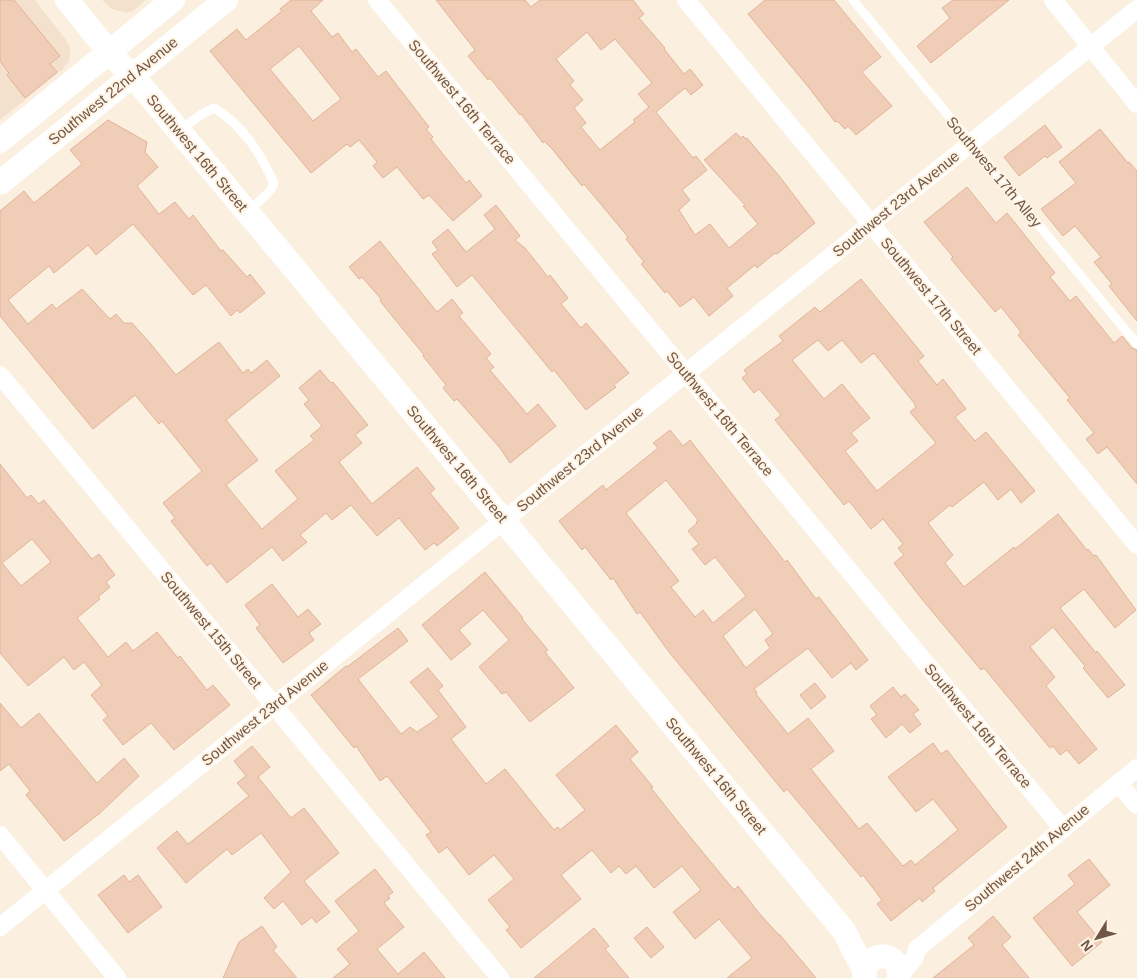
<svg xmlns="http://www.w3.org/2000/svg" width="1137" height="978" font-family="Arial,sans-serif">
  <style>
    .residential { fill: #f3e1cd }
    .building { fill: #f0cdb7; stroke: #e2b398; fill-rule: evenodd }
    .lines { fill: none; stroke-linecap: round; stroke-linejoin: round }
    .lane { stroke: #fff; stroke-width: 9 }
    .street { stroke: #fff; stroke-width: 18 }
    .secondary { stroke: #fff; stroke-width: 24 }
    .labels { text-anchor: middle; stroke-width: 4; stroke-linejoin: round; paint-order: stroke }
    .street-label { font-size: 15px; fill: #705647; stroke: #fff4e4 }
  </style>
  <rect width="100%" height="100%" fill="#fbf0df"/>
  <!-- residential -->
  <g class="residential">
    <polygon points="0,0 35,0 66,40 70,48 70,55 69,61 64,68 0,120"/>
    <polygon points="102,0 146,0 133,11 126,13 112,9"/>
  </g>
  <!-- building -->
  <g class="building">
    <polygon points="0,0 14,0 60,56 50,64 57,72 25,98 7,75 9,73 0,61"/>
    <path d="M291,0H323L311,11L332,37L338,33L352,52L356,49L378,77L386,71L429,127L426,129L433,137L431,139L466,183L469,180L482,196L453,221L429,195L423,199L397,167L383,178L373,166L377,162L359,140L350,147L347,144L311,173L210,51L237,29L246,40L282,11L280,9ZM299,46L341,99L313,121L270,69Z"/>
    <path d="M436,0H525L531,7L540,0H633L644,14L639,18L665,48L664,49L684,74L690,69L703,85L691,95L685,88L656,112L693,158L696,156L707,170L682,190L690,200L679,210L695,235L710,224L729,248L758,224L743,206L745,205L704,160L736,133L741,138L743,136L746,139L747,138L780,177L815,223L777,254L775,253L757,268L755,265L727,288L733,296L709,316L694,297L680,307L667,291L665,293L641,264L644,262L626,239L628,237L584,184L582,186L553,150L544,141L543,143L521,114L520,115L490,78L488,80L468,56L475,50ZM587,32L601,50L615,39L652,83L638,94L649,107L633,120L635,122L600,150L581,127L586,123L574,108L583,100L570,85L574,81L556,59Z"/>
    <polygon points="765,0 834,0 881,57 862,72 892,106 856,135 848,126 845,129 837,121 835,122 810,89 748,14"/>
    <polygon points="953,0 1009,0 931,63 917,46 950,18 942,8"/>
    <polygon points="108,120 147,142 145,152 158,167 137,186 159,214 175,202 189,219 193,215 221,251 223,250 247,277 250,274 265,293 240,313 237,310 231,316 206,285 193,295 133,224 96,255 88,245 54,273 49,266 8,300 28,324 52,304 56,309 82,289 110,319 116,314 124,323 132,323 150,343 176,375 219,342 243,373 248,369 251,373 267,360 280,376 226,420 258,460 226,485 262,529 298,499 275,471 314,440 310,436 322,426 304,404 309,400 299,388 320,370 331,383 333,382 368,425 355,435 362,443 339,462 372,504 417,467 435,489 430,493 459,528 437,546 434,543 425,550 399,518 377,536 351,505 332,520 326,513 300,535 307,542 283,561 272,547 227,583 211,563 207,566 171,521 175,518 163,503 202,471 162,421 159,424 135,395 93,429 0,316 0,211 24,191 34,203 82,164 70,150"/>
    <polygon points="1045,125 1062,147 1047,158 1045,156 1019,176 1004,157"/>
    <polygon points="1100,129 1128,163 1129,162 1137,171 1137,321 1109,286 1112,284 1094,262 1101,257 1075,226 1063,236 1041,209 1076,183 1059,162"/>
    <polygon points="967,187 996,223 1007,213 1055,273 1050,277 1070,301 1076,296 1114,343 1122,336 1132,348 1137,350 1137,484 1107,447 1098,454 1086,439 1094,433 1067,400 1070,398 1018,335 1021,332 1001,307 995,312 951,259 953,257 924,222"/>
    <polygon points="496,205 520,236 515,240 525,248 548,277 550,275 568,298 561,304 581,328 586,323 629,373 614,385 616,387 586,410 554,370 552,372 472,275 457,287 432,254 438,250 432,242 448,229 466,252 495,229 484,215"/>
    <polygon points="380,241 437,312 452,299 463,313 459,316 491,354 486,358 494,367 490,370 527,414 538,404 556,426 510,463 500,448 457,399 454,401 443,388 446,385 423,356 424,355 380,301 381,299 362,277 359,279 349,267"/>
    <path d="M861,279L924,356L918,361L937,385L943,379L966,409L955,417L975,441L986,432L1035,491L1021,503L1011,489L998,500L984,482L952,507L950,505L928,523L953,555L945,563L964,587L1014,547L1015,549L1058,514L1087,550L1088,549L1094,556L1096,555L1136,610L1115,628L1084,589L1060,608L1096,653L1097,651L1125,685L1108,698L1083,668L1085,666L1053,627L1030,647L1055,677L1046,686L1097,749L1079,764L1067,750L1060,755L1053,746L1050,748L984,668L981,670L921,598L894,563L904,555L898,548L903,544L883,519L871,529L849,501L844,505L775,420L781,415L759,389L754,393L742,378L747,374L744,370L783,341L779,336L815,307L820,312ZM818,340L828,351L842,340L861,363L874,353L914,403L916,407L910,412L936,443L877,491L845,451L858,441L851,433L870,418L842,384L824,399L792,360Z"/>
    <path d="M670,430L683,446L690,440L785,562L787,560L816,599L819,597L868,660L856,670L851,663L832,678L808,648L754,689L757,692L756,694L788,734L808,718L834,751L811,769L859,829L867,823L903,866L911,860L915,865L958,830L933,799L916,812L888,777L933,743L941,754L947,750L1007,827L933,888L935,891L922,902L920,898L891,921L877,904L882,900L863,875L861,877L787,789L784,792L669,652L640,612L637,614L613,578L611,580L585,547L582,550L559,521L603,485L606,490L658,448L653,443ZM666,480L698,520L696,522L697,523L688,531L699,544L692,549L705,565L715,557L746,596L713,623L703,610L695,617L671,587L679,581L626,513ZM755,609L773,634L765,640L770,648L746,668L723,636Z"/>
    <path d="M0,464L27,498L31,495L39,504L44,500L92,559L99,554L115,575L106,582L110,587L98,597L100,599L77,618L108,657L126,642L133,651L157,632L178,658L180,656L207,690L213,685L230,705L174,750L151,723L123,745L103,720L108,716L91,695L102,685L84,662L74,670L64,657L28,686L0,653ZM32,539L51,562L21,586L2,563Z"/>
    <polygon points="485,572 523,618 522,619 548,650 545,652 574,688 530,722 506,692 502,694 479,667 509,640 483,610 459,630 471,644 451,660 422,625"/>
    <polygon points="272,584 298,617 308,609 321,624 309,633 314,640 283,663 256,628 260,625 245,605"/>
    <polygon points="398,628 408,641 358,679 401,734 410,727 417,732 439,717 410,682 428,668 443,686 438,690 466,727 451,739 486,784 505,769 554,830 558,827 560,830 585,810 556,775 616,725 638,752 630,759 653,787 651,788 682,827 734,890 738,886 759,913 779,935 780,935 816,978 727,978 752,958 719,919 695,939 673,912 701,890 682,866 654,888 636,866 626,874 619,866 611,873 592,850 561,875 581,899 521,948 506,930 510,927 488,900 514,879 494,855 469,875 447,847 439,853 426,835 431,832 387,776 380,781 356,746 354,748 311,695 346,666 347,667"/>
    <polygon points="815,683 826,697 811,709 800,695"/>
    <polygon points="893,687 901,697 905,694 919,710 913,714 921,724 910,733 902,724 886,738 871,719 877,715 870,706"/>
    <polygon points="0,703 21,728 39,713 97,783 124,758 139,776 100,813 64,841 26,795 30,791 9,764 0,771"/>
    <polygon points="252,746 270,767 258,777 291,818 304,808 339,853 304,881 330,912 316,923 312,917 302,925 283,901 274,909 264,898 291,872 261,833 232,855 227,849 186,883 157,848 177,831 188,844 249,796 237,783 246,776 234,761"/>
    <polygon points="1089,859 1110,885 1077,912 1102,942 1072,966 1033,918 1075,884 1068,875"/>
    <polygon points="375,869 393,892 388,896 390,898 384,903 404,927 377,949 398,974 424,952 445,978 333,978 350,964 337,949 359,931 335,901"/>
    <polygon points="124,875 129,882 138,875 162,907 128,933 98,895"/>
    <polygon points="993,916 1011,937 1002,945 1029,978 933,978 974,945 968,938"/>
    <polygon points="262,926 277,947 273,950 297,978 223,978 239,942"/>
    <polygon points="647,927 664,947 651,958 634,938"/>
    <polygon points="594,928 609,946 605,949 629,978 534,978"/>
  </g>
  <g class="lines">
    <!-- lane -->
    <g class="lane">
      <polyline points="853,0 1137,344"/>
      <path d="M180,130L202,114L214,108C243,125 260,153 274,183L270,191L249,211"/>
    </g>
    <!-- street -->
    <g class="street">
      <polyline points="377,0 1063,829"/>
      <polyline points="686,0 1137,545"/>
      <polyline points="1053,0 1137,104"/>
      <polyline points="0,375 500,978"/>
      <polyline points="1118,783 1137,805"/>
      <polyline points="0,835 117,978"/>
      <polyline points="0,927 1137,9"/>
      <polyline points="900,975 914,959 917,949 1137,768"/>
    </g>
    <!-- secondary -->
    <g class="secondary">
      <polyline points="67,0 109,52 143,88 279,250 844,931 864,970"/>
      <polyline points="0,141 173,0"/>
      <polyline points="0,183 226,0"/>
      <path d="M864,978L866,965C880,949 901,957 899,978"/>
    </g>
  </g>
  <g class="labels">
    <!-- street labels -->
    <g class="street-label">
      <text transform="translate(113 91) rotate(-39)" y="5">Southwest 22nd Avenue</text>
      <text transform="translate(462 102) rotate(50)" y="5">Southwest 16th Terrace</text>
      <text transform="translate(197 153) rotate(50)" y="5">Southwest 16th Street</text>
      <text transform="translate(994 172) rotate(50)" y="5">Southwest 17th Alley</text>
      <text transform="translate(896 204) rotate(-39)" y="5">Southwest 23rd Avenue</text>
      <text transform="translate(931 296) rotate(50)" y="5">Southwest 17th Street</text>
      <text transform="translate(720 414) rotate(50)" y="5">Southwest 16th Terrace</text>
      <text transform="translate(580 459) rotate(-39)" y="5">Southwest 23rd Avenue</text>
      <text transform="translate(457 464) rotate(50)" y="5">Southwest 16th Street</text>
      <text transform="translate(211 630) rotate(50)" y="5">Southwest 15th Street</text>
      <text transform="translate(265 713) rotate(-39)" y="5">Southwest 23rd Avenue</text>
      <text transform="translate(978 726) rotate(50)" y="5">Southwest 16th Terrace</text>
      <text transform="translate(716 776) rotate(50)" y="5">Southwest 16th Street</text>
      <text transform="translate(1027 858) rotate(-40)" y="5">Southwest 24th Avenue</text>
    </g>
  </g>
  <!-- north arrow -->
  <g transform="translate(1097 938) rotate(233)" stroke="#fff4e4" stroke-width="4" paint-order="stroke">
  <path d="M0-4L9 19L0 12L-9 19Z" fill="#705647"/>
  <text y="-8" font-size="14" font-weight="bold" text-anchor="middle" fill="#705647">N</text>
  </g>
</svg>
